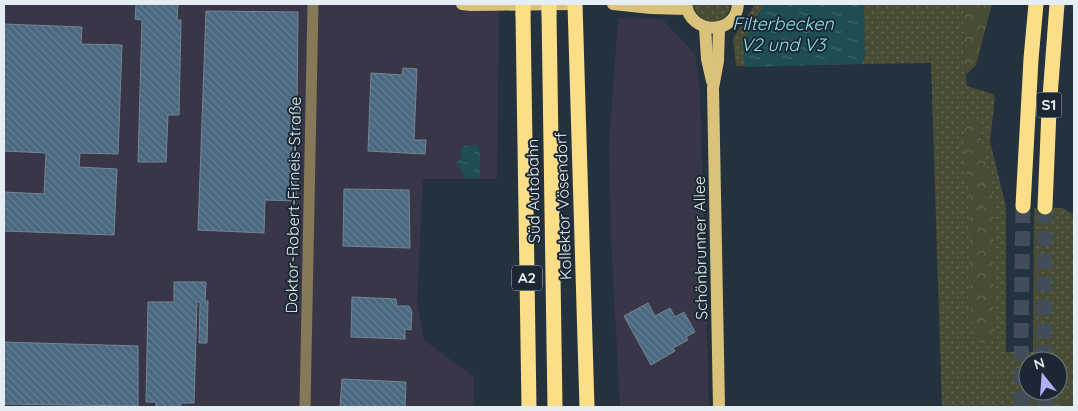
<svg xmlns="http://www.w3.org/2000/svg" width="1078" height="411" font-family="Quicksand,sans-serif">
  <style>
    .commercial { fill: #383647 }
    .grass { fill: url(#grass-dots); fill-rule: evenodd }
    .forest { fill: url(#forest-crowns) }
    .park { fill: url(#park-tufts) }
    .water { fill: url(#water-ripples) }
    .building { fill: url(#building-back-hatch); stroke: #758592 }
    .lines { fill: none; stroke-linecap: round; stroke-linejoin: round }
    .highway-tunnel { stroke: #414e59; stroke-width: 15; stroke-dasharray: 15 8; stroke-linecap: butt }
    .minor { stroke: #857958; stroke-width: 11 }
    .major { stroke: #dbc27b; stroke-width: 12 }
    .highway { stroke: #fdde88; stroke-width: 15 }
    .highway-bridge { stroke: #fdde88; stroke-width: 15 }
    .labels { text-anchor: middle; stroke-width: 4; stroke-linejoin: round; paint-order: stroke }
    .shield { fill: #1b2833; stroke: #a8b3bb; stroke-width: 1 }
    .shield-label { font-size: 15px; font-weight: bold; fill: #e5eef5 }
    .street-label { font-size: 16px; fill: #e5eef5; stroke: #1b2833 }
    .water-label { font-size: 18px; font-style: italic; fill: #8de0e8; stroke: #1b2833 }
  </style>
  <defs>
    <pattern id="grass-dots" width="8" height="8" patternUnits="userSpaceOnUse" patternTransform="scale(1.25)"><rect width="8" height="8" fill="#494c34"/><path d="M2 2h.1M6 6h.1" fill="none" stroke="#636652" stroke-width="1.8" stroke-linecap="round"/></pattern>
    <pattern id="forest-crowns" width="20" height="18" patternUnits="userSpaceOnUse" patternTransform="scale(1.25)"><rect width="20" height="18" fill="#494c34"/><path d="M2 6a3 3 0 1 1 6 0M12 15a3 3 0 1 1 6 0" fill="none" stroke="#636652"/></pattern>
    <pattern id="park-tufts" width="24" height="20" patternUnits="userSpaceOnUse" patternTransform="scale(1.25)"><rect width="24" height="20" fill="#494c34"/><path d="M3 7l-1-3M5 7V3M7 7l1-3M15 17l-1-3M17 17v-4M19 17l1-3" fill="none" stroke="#636652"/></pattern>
    <pattern id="water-ripples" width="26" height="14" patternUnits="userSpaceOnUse" patternTransform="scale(1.25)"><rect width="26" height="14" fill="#1e4d52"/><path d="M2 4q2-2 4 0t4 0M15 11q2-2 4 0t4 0" fill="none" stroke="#3f676c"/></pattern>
    <pattern id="building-back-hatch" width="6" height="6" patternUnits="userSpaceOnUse" patternTransform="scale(1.25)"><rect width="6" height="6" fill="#4a687f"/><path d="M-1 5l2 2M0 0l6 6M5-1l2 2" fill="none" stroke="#647e92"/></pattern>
  </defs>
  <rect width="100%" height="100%" fill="#24323d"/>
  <!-- commercial -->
  <g class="commercial">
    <polygon points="4,4 499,4 497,179 423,179 417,302 424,340 474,377 474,407 4,407"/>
    <polygon points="618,18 662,19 695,54 700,92 709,407 620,407 611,239 609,144"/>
  </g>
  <!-- grass -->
  <g class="grass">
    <path d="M692,4H731C727,28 700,27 692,4Z"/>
    <path d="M755,4H965L963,51L967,86L993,94L995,98L990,141L1006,207V352H1033L1034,208H1062L1074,215V407H942L931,63L736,66L733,38ZM1028,361H1058V391H1028Z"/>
  </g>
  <!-- forest -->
  <g class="forest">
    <polygon points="965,4 992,4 976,65 966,75 963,51"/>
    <polygon points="977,118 994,205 994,333 983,345 973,334 970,280 970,205 963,142 965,130 970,123"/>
  </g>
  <!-- park -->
  <polygon class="park" points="1074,399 1074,407 1012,407 1012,403 1016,402"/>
  <!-- water -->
  <g class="water">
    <path d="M765,4H864L865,55L862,64L746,67C737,44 753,22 765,4Z"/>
    <polygon points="477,145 480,149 480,178 465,178 456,162 462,158 460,153 463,146"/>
  </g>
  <!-- building -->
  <g class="building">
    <polygon points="136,4 178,4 177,20 181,20 179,115 168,115 166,162 138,162 142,20 135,19"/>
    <polygon points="206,11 298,12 296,201 265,200 264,233 198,230"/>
    <polygon points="4,24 82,27 81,44 122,45 118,154 80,153 79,167 117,169 114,235 4,231 4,192 44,194 46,153 4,151"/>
    <polygon points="403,68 417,69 414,140 426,140 425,154 368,151 371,73 402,75"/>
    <polygon points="344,189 409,190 410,248 343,246"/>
    <polygon points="174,282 206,282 205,301 208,301 207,343 199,343 200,302 197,302 194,403 181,403 181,407 156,407 156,402 146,402 148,302 174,302"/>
    <polygon points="352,297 396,299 397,306 409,306 412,312 411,330 405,329 405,339 351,337"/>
    <polygon points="648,303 655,316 670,308 675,317 684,312 695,332 686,337 688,340 673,348 675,351 651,365 624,316"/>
    <polygon points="4,342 138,346 138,406 4,404"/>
    <polygon points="342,379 406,382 405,407 340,407"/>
  </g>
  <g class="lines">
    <!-- highway-tunnel -->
    <g class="highway-tunnel">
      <polyline points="1044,361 1045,207"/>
      <polyline points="1045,391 1045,407"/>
      <polyline points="1022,407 1021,336 1023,206"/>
    </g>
    <!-- minor -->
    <polyline class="minor" points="305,407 313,4"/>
    <!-- major -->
    <g class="major">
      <polyline points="462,4 471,5 573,4"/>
      <polyline points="613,4 651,8 687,9"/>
      <path d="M686,4C690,35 736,36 738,4"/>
      <polyline points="705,27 707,59 712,81"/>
      <polyline points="719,407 713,88 718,61 719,28"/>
    </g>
    <!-- highway -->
    <g class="highway">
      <polyline points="575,4 587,407"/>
      <polyline points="549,13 555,407"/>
      <polyline points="523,14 529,407"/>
      <polyline points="1023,206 1031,59 1036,4"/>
      <polyline points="1045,207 1049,110 1057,4"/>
    </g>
    <!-- highway-bridge -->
    <g class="highway-bridge">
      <polyline points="523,4 523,14"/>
      <polyline points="549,4 549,13"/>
    </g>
  </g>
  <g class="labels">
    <!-- shield labels -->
    <g class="shield">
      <rect x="1036.5" y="92.5" width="25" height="25" rx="4"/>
      <rect x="512" y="265.5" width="30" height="25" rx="4"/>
    </g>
    <g class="shield-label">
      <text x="1049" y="110">S1</text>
      <text x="527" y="283">A2</text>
    </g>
    <!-- street labels -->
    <g class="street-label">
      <text transform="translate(533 191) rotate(-91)" y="6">Süd Autobahn</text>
      <text transform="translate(293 205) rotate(-89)" y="6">Doktor-Robert-Firneis-Straße</text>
      <text transform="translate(563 206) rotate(-92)" y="6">Kollektor Vösendorf</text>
      <text transform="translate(700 248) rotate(-91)" y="6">Schönbrunner Allee</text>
    </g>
    <!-- water labels -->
    <g class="water-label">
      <text x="783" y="30">Filterbecken<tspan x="783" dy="21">V2 und V3</tspan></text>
    </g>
  </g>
  <!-- border -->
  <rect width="1078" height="411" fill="none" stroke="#e5eef5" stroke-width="10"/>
  <!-- north arrow -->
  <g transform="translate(1043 376) rotate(343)"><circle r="24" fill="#1b2833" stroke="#6c7781"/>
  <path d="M0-4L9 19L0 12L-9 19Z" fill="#adaffb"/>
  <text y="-8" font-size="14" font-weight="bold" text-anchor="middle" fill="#e5eef5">N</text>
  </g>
</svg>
